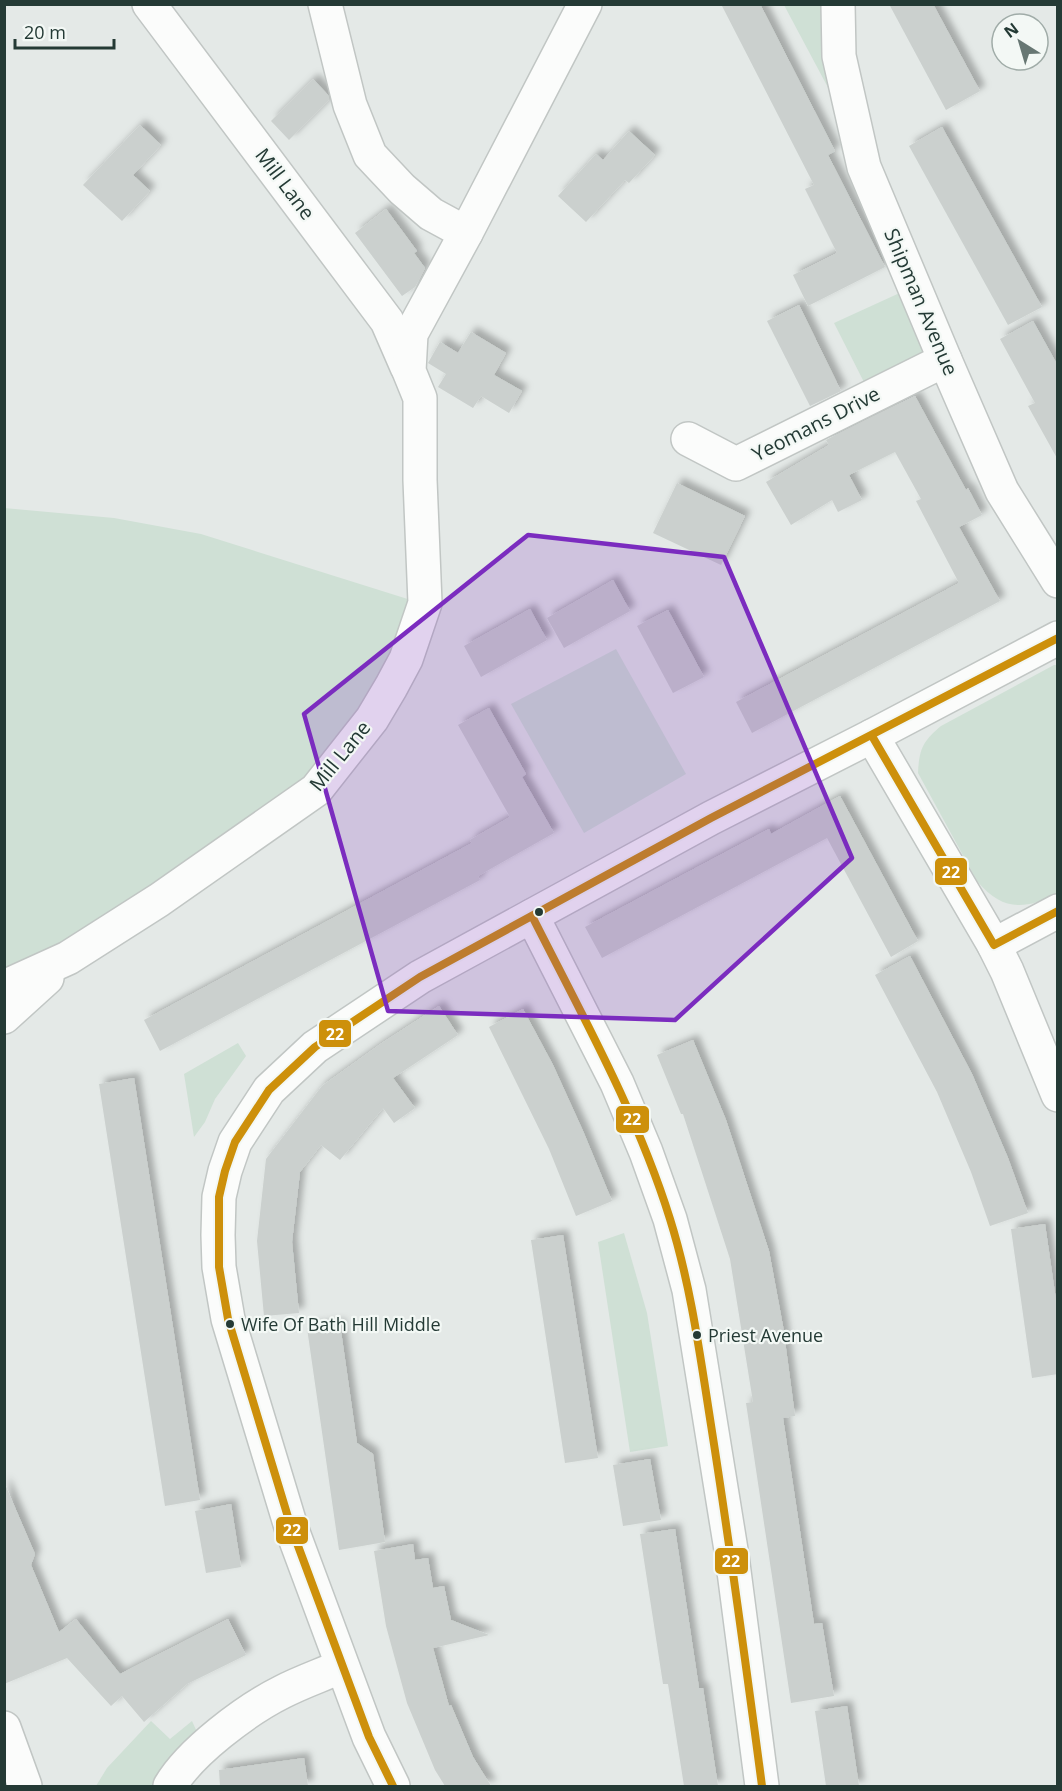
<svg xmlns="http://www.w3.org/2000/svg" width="1062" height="1791" font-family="'Open Sans',sans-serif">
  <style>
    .green { fill: #cfe0d5 }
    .building { fill: #cbd0ce; filter: url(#shadow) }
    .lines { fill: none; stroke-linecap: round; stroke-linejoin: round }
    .minor-casing { stroke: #c1c6c4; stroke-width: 36 }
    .minor { stroke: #fbfcfb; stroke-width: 33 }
    .bus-1-casing { stroke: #f3f8f5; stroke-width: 12 }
    .bus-1 { stroke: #cd900b; stroke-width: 8 }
    .marked { fill: #7b2cbf; fill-opacity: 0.2; stroke: #7b2cbf; stroke-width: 4.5; stroke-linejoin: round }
    .bus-dot { fill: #243a35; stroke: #f3f8f5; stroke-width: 2 }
    .labels { text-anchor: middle; stroke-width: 4.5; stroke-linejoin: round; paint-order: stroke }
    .bus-label { font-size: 18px; fill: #243a35; stroke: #f3f8f5; text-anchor: start }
    .street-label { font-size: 20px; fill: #243a35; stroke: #f3f8f5 }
    .line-badge { stroke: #f3f8f5; stroke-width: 2 }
    .badge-label { font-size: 16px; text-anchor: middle; font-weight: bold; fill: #fff }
  </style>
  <defs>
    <filter id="shadow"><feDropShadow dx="5.5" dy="-5.5" stdDeviation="3" flood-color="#0004"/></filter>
  </defs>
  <rect width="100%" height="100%" fill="#e4e9e7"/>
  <!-- green -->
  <g class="green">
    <polygon points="784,5 825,5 832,95"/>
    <polygon points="904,291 933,359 868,390 834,323"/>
    <polygon points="4,508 114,518 201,534 414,601 385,682 306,784 72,938 4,969"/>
    <polygon points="616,649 686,774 584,833 511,704"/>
    <path d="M1054,665H1057V894C1024,910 1002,911 977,881L918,773C919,749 923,741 941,726Z"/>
    <polygon points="238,1043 246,1056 215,1099 205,1122 194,1137 184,1074"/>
    <polygon points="624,1233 647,1313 668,1446 630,1452 598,1242"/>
    <polygon points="151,1721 170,1739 192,1721 197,1732 155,1786 96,1786 107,1768"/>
  </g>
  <!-- building -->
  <g class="building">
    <polygon points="721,4 760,4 835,151 828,155 885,267 808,306 793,275 837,253 805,189 814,185"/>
    <polygon points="889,4 933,4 980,91 946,110"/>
    <polygon points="313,79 328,95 329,100 289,140 271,121"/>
    <polygon points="140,125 161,145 133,175 150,191 122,221 83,185"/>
    <polygon points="942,127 1042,307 1008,325 909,146"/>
    <polygon points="629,131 655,155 629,183 625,180 586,222 558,196 596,154 603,160"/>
    <polygon points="386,209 417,251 414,253 425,268 415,287 402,296 355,233"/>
    <polygon points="799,305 841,391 810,406 767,321"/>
    <polygon points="1033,321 1058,366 1058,460 1028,406 1035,403 1000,339"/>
    <polygon points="471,332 506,353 494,375 522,391 509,413 481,396 473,408 438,387 446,374 428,363 440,342 458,353"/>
    <polygon points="915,396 966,490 968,488 982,515 959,527 1000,601 752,733 736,702 959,583 916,501 921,499 895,452 849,475 862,500 838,512 832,500 791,525 766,482 829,445 826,440"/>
    <polygon points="677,483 745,516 721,565 653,533"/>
    <polygon points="613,580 630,611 564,648 547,618"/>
    <polygon points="530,609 547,640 481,677 464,646"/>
    <polygon points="668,610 704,677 673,693 637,626"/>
    <polygon points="489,708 526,774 522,777 554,833 478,876 480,880 160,1051 144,1020 472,843 470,840 510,817 458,725"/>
    <polygon points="840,796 918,941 891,957 827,838 602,958 585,927 769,829 771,834"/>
    <polygon points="910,956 972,1074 1008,1158 1028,1213 990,1226 971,1172 937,1092 875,975"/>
    <polygon points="439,1006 458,1035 393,1078 415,1108 394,1123 383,1108 340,1160 321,1145 300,1172 292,1242 299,1313 264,1316 257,1241 266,1159 322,1086 382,1043"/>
    <polygon points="523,1009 553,1065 583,1131 612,1201 576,1216 549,1149 489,1027"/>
    <polygon points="693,1040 726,1120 769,1251 783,1326 795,1416 783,1418 814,1624 822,1623 834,1696 791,1703 746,1403 753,1402 730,1259 683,1114 681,1114 657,1055"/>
    <polygon points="134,1078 200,1500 165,1506 99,1084"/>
    <polygon points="1045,1224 1058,1314 1058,1374 1032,1378 1011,1229"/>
    <polygon points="563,1235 598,1458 565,1463 531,1240"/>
    <polygon points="340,1324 357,1443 373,1454 385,1542 339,1550 307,1328"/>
    <polygon points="650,1459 661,1520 623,1526 613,1465"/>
    <polygon points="4,1482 35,1554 31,1565 59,1632 76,1619 120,1674 228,1619 246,1655 187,1684 144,1722 122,1696 111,1706 67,1658 4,1684"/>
    <polygon points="231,1504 241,1567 206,1573 195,1511"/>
    <polygon points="675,1529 699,1688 703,1688 718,1786 684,1786 668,1684 663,1684 640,1534"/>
    <polygon points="413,1544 415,1560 428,1558 433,1588 444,1586 451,1620 489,1635 433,1648 449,1706 451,1705 473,1757 491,1786 445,1786 435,1770 407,1703 386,1626 374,1551"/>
    <polygon points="847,1706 859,1786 826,1786 815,1711"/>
    <polygon points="304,1758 308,1786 220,1786 219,1770"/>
  </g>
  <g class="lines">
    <!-- minor casing -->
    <g class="minor-casing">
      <g id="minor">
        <polyline points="149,4 387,321 407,367"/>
        <polyline points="325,4 350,105 370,155 402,189 431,214 466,233"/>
        <polyline points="838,4 839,56 864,167 945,360 1002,491 1058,581"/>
        <polyline points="688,439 736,464 945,360"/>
        <polyline points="872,736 994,945 1007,971 1058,1095"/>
        <polyline points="532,916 617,1083 646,1152 670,1219 689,1290 732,1556 762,1786"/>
        <polyline points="994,945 1058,911"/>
        <polyline points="4,987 68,958 159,900 316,790 372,719 391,687 406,659 425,603 420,480 420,398 409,371 411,334 466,233 585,4"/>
        <polyline points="4,1017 47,978"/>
        <polyline points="4,1728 25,1786"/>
        <path d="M170,1786C190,1752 246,1710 282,1692C301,1682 322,1675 342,1666"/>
        <polyline points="393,1786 369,1737 291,1527 228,1319 219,1267 218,1235 219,1197 225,1171 235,1142 269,1090 315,1047 420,977 711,818 872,736 1058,638"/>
      </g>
    </g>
    <!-- minor -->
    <use href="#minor" class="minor"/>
    <!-- bus-1 casing -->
    <g class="bus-1-casing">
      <g id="bus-1">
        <polyline points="872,736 994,945 1058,911"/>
        <path d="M532,916C582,1015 637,1113 670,1219C691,1286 700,1355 711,1425C730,1545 746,1665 762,1786"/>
        <polyline points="393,1786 369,1737 291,1527 228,1319 219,1267 219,1197 225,1171 235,1142 269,1090 315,1047 420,977 711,818 1058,638"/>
      </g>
    </g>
    <!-- bus-1 -->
    <use href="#bus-1" class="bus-1"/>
  </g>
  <!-- marked area -->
  <path class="marked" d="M528,535L724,557L852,858L675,1020L388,1011L304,714Z"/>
  <!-- markers -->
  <g class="bus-dot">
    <circle cx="539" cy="912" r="5"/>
    <circle cx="230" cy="1324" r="5"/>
    <circle cx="697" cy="1335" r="5"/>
  </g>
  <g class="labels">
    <!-- bus labels -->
    <g class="bus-label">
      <text x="241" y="1331">Wife Of Bath Hill Middle</text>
      <text x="708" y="1342">Priest Avenue</text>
    </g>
    <!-- street labels -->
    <g class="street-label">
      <text transform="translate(285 184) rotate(53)" y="7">Mill Lane</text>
      <text transform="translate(921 302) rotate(67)" y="7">Shipman Avenue</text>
      <text transform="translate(816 424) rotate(-27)" y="7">Yeomans Drive</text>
      <text transform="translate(340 756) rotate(-51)" y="7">Mill Lane</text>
    </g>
  </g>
  <g class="line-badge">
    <rect x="934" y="857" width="34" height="29" rx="6" fill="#cd900b"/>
    <rect x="318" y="1019" width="34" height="29" rx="6" fill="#cd900b"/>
    <rect x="615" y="1105" width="35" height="29" rx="6" fill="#cd900b"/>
    <rect x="275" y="1516" width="34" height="29" rx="6" fill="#cd900b"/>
    <rect x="714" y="1547" width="35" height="28" rx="6" fill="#cd900b"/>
  </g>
  <g class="badge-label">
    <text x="951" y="878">22</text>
    <text x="335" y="1040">22</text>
    <text x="632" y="1125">22</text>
    <text x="292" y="1536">22</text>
    <text x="731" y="1567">22</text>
  </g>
  <!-- border -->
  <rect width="1062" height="1791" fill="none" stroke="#243a35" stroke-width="12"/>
  <!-- north arrow -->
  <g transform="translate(1020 42) rotate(323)"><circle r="28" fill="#f3f8f5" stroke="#a0aca8" stroke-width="1.5"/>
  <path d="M0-4.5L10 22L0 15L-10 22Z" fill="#677773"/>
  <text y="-9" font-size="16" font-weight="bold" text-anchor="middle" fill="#243a35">N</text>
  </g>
  <!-- scale -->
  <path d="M15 39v9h99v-9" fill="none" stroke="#243a35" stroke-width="3"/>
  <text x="24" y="39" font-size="18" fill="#243a35" stroke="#f3f8f5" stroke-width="4.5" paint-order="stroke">20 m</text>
</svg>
